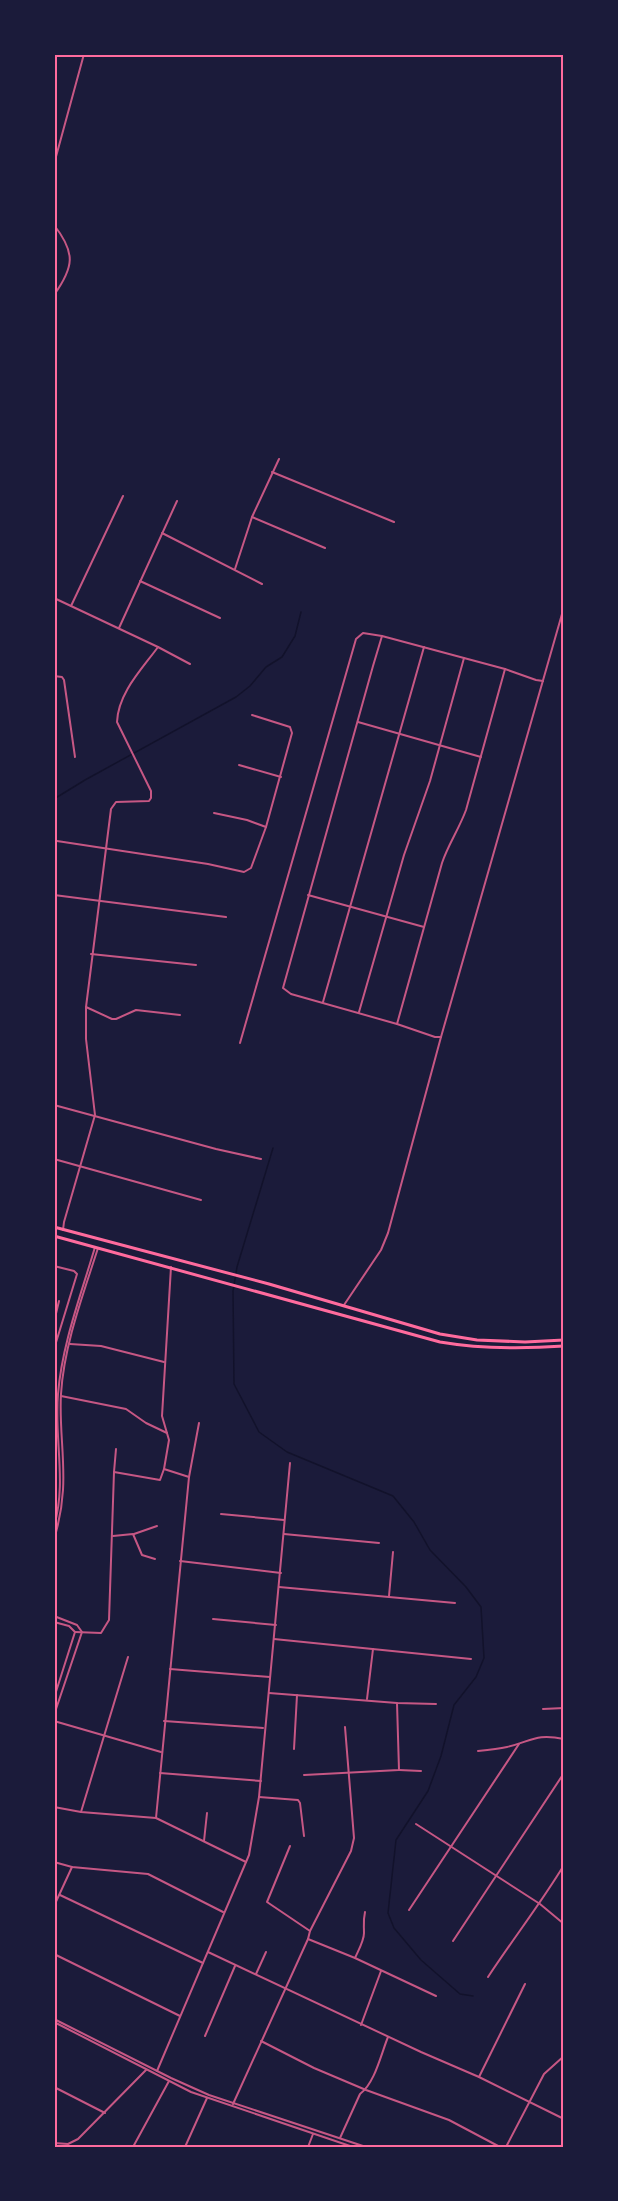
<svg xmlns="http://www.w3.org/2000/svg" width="618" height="2201" font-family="Overpass,sans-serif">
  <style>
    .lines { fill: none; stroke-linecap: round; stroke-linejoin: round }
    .stream { stroke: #12122b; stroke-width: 1.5 }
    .minor { stroke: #c65784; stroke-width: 2 }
    .tertiary { stroke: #c65784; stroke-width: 2 }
    .primary { stroke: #ff6b9d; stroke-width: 3 }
    .neatline { fill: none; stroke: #ff6b9d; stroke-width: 2 }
  </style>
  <rect width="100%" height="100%" fill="#1b1b3a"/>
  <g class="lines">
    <!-- stream -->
    <g class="stream">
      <polyline points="54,799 85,780 236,697 250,686 266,667 282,657 295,636 301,612"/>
      <polyline points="273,1148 237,1267 233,1291 234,1384 259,1432 287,1452 393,1496 414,1522 430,1550 466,1587 481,1607 484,1658 476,1677 454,1705 441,1756 428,1791 396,1840 388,1913 394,1928 421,1960 460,1994 473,1996"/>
    </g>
    <!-- minor -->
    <g class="minor">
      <polyline points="54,164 84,54"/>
      <path d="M54,225C76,253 74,267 54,295"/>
      <polyline points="272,472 394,522"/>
      <polyline points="252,517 325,548"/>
      <polyline points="162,533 262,584"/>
      <polyline points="235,569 252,517 279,459"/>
      <polyline points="140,581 220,618"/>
      <path d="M54,598L158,647C142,669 118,693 117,722L151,791V798L149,801L116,802L111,809L86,1007V1039L95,1115L64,1222L63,1230"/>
      <polyline points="71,606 123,496"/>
      <polyline points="119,628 177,501"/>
      <polyline points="158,647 190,664"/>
      <polyline points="54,676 62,677 64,680 75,757"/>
      <polyline points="358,722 481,757"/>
      <polyline points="239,765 281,777"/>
      <polyline points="214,813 247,820 266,827"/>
      <polyline points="57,841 208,864 244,872 251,868 266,827 292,733 290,727 252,715"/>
      <polyline points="54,895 226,917"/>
      <polyline points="308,895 424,927"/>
      <polyline points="91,954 196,965"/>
      <polyline points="323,1002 424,647"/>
      <polyline points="86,1007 112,1019 116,1019 136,1010 180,1015"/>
      <polyline points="359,1012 404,855 430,781 464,658"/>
      <path d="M397,1024L442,863C448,845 459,829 466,810L505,669"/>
      <polyline points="441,1037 435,1037 397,1024 291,994 283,988 373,666 382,636 505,669 536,680 543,681"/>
      <polyline points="240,1043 356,639 363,633 382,636"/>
      <polyline points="54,1105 216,1149 261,1159"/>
      <polyline points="54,1159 201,1200"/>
      <polyline points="54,1266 74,1271 77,1274 54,1349"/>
      <polyline points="344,1305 381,1250 388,1233 441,1037 564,607"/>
      <polyline points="54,1322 59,1301"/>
      <polyline points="70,1344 101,1346 164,1362"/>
      <polyline points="61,1396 126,1409 146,1423 167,1433"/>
      <polyline points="164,1469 189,1477"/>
      <polyline points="114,1472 160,1480 164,1469 169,1440 162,1416 171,1267"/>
      <polyline points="221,1514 284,1520"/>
      <polyline points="134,1534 157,1526"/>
      <polyline points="284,1534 379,1543"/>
      <polyline points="113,1536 133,1534 142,1555 155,1559"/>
      <polyline points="180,1561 281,1573"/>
      <polyline points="279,1587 455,1603"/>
      <polyline points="389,1596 393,1552"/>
      <polyline points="213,1619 276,1625"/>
      <polyline points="75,1632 101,1633 109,1620 114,1472 116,1449"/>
      <polyline points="274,1639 471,1659"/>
      <polyline points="170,1669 270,1677"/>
      <polyline points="269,1693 397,1703 436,1704"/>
      <polyline points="367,1699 373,1649"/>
      <polyline points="543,1709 564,1708"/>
      <polyline points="54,1721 161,1752"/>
      <polyline points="164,1721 263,1728"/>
      <polyline points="294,1749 297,1695"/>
      <path d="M478,1751C488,1750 498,1749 507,1747C532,1741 536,1733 564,1739"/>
      <polyline points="399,1770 421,1771"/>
      <polyline points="160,1773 261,1781"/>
      <polyline points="304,1775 399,1770 397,1703"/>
      <polyline points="259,1797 298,1800 300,1803 304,1836"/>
      <polyline points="54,1807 81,1812 156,1818 246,1862"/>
      <polyline points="81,1812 128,1657"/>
      <polyline points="156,1818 189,1477 199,1423"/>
      <polyline points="416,1824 540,1904 564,1924"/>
      <polyline points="204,1841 207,1813"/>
      <polyline points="290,1846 267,1902 310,1931"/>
      <polyline points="54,1862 72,1867 148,1874 223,1912"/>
      <polyline points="60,1895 203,1963"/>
      <polyline points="54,1906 72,1867"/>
      <polyline points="409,1910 519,1744"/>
      <polyline points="308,1939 355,1958 436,1996"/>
      <polyline points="453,1941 564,1773"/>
      <polyline points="208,1952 421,2052 479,2077 564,2119"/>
      <polyline points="54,1954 180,2016"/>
      <path d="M355,1958C358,1951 364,1941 364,1933C364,1925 363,1921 365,1912"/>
      <polyline points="256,1974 266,1952"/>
      <path d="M488,1977C513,1939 541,1903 564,1865"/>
      <polyline points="361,2025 381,1971"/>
      <polyline points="205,2036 235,1966"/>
      <polyline points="261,2041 314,2068 366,2090 449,2120 500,2147"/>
      <polyline points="157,2071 249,1855 259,1797 290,1463"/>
      <polyline points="479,2077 525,1984"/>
      <polyline points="54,2087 105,2113"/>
      <polyline points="233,2104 308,1939 310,1931 351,1851 354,1838 345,1727"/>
      <path d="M340,2138L360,2094C375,2083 381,2054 388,2037"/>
      <polyline points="54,2143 68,2144 78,2139 146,2070"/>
      <polyline points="133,2147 169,2081"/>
      <polyline points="185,2147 207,2098"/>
      <polyline points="308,2147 313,2134"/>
      <polyline points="506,2147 544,2074 564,2056"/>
    </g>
    <!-- tertiary -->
    <g class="tertiary">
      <path d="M54,1526C67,1483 54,1438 58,1394C62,1344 81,1295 95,1247"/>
      <path d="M54,1539C59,1523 62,1507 63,1490C65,1458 59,1426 61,1394C64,1345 83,1295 98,1248"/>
      <polyline points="54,1616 77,1625 82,1632 54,1715"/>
      <polyline points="54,1622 69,1626 75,1632 54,1698"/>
      <polyline points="54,2019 171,2078 209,2095 366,2147"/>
      <polyline points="54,2022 191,2092 353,2147"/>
    </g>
    <!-- primary -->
    <g class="primary">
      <polyline points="54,1227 269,1284 440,1334 477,1340 525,1342 564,1340"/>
      <path d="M54,1236L440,1342C481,1349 522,1349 564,1346"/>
    </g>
  </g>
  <!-- border -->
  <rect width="618" height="2201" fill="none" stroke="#1b1b3a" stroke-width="111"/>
  <rect x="56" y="56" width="506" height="2090" class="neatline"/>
</svg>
